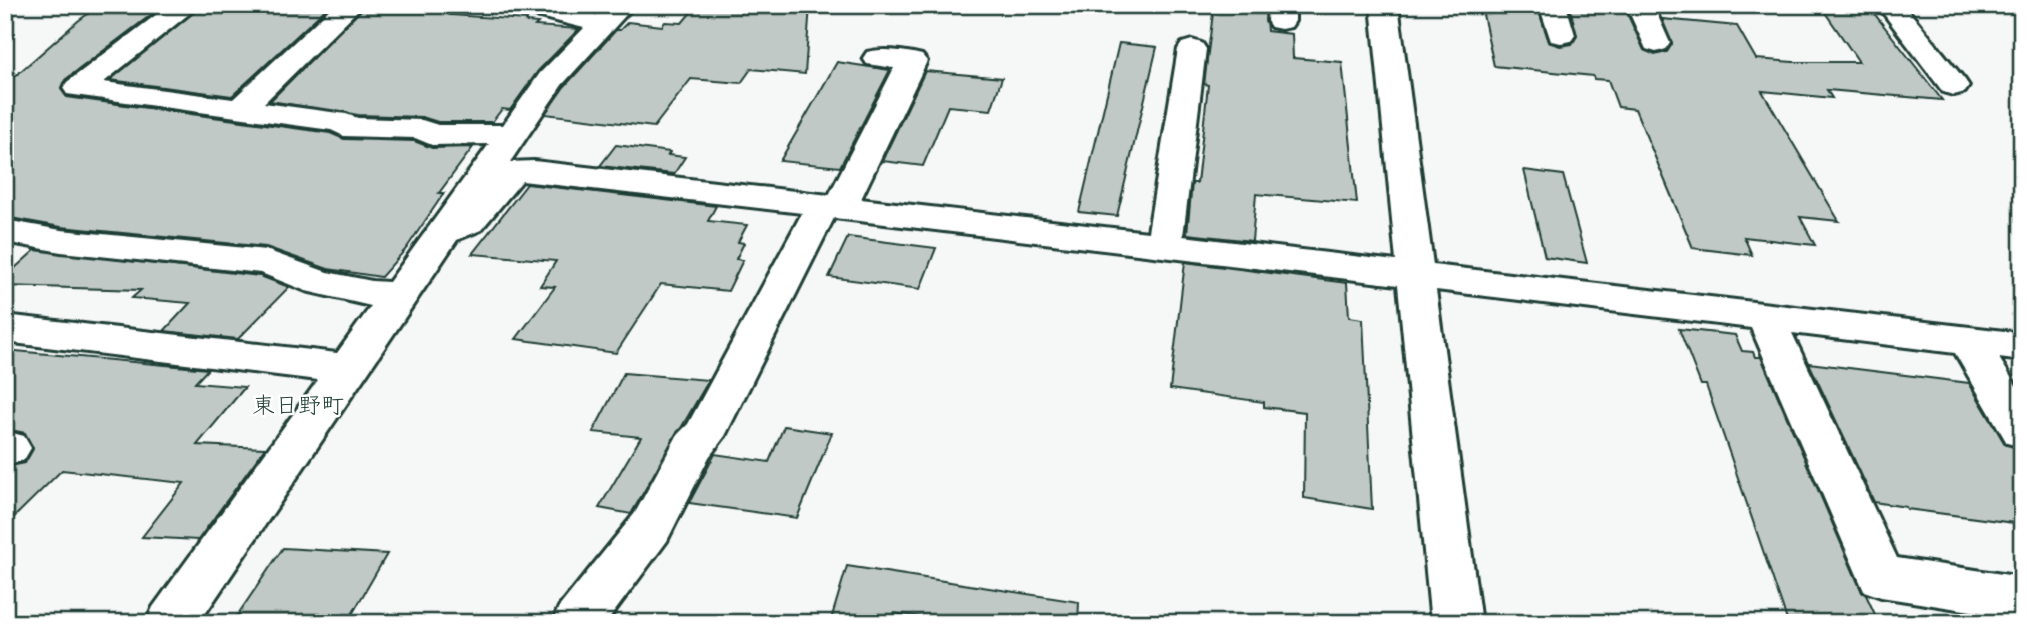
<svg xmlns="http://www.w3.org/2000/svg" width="2027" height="628" font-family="'Shantell Sans','Klee One',sans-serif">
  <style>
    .building { fill: #c0c9c6; stroke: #1f3d34; stroke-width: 2 }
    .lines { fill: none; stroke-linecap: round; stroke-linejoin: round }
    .minor-casing { stroke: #1f3d34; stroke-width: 6 }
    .minor { fill: #fff; fill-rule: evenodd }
    .labels { text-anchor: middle; stroke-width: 5; stroke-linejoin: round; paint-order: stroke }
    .quarter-label { font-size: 23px; fill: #1f3d34; stroke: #fff }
  </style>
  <rect width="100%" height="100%" fill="#f6f7f7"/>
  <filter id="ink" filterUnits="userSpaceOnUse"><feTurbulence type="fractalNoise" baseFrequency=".0143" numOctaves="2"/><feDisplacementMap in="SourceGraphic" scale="14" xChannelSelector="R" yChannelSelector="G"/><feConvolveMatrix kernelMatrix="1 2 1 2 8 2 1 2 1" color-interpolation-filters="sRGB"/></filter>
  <g filter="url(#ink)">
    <!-- building -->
    <g class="building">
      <polygon points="100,5 164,5 65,80 61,89 67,97 330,133 344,139 414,141 432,148 473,147 439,193 444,193 406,249 381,277 328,269 266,247 61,227 5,217 5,85 78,21"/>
      <polygon points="203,5 330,5 232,96 110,80"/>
      <polygon points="366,5 403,5 455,10 450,15 527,20 526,22 538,23 535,26 579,29 538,71 510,110 502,109 492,122 438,122 422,117 358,115 270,101"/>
      <polygon points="697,5 810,5 805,74 751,69 741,83 691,79 654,127 545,114 564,87 616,30 620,30 628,22 662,26 665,22 682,23"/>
      <polygon points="1214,5 1265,5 1267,31 1292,34 1293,58 1342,62 1357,203 1256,194 1252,241 1187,234 1192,183 1197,183 1208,85 1204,84"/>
      <polygon points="1481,5 1537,5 1549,42 1560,46 1572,44 1577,36 1570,8 1627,13 1644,50 1655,55 1667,52 1672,44 1662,19 1737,26 1756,59 1793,62 1859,62 1820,5 1869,7 1942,100 1827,90 1832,98 1762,91 1839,221 1800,217 1815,245 1744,237 1752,255 1693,248 1635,109 1618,107 1608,80 1594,79 1593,76 1494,66"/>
      <polygon points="1119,43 1157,47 1117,216 1079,212"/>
      <polygon points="837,62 890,70 840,167 780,161"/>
      <polygon points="925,71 1002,78 991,110 948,106 923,166 882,161"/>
      <polygon points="616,145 670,152 668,155 685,157 674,174 600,166"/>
      <polygon points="1524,170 1563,175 1587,263 1545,257"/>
      <polygon points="527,184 716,206 708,221 747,225 738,242 744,243 736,259 743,260 728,291 661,284 616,353 516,339 555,287 540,286 556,261 472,254"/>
      <polygon points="848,237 936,248 920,289 829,277"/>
      <polygon points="35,250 260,276 289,287 238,339 164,331 190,303 132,298 141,290 5,286 5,277"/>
      <polygon points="1185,262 1347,283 1349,317 1363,319 1372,509 1304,498 1305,412 1264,407 1264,402 1170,389"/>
      <polygon points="1679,329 1735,335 1742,351 1753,352 1755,357 1761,357 1862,592 1866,595 1879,623 1788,623 1706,385 1701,385"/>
      <polygon points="5,350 208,369 195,383 245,387 197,445 265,448 198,540 142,537 184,483 62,470 5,526 5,467 25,463 33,449 25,433 5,429"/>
      <polygon points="1809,363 1969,383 2005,444 2022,449 2022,524 1907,509 1906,507 1874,502"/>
      <polygon points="624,373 709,380 631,514 599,508 641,437 593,432"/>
      <polygon points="784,426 832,433 797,518 689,503 715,454 769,462"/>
      <polygon points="283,548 387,554 347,623 232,623"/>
      <polygon points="847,566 1079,602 1078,623 964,623 894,613 891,623 830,623"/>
    </g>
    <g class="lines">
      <!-- minor casing -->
      <g class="minor-casing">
        <g id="minor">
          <path d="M169,5H200L104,82L233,99L334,5H363L264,103L346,114L358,118L422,120L438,125H503L540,73L584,28L516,11L513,5H560L597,15L607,5H635L562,85L510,162L534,161L829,195L894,68L867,64L863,58L867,52C884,48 905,51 922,55L927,61L861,199L1148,232L1178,49L1182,43L1192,40L1202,43L1206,49L1183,236L1396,261L1371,5H1398L1433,265L2022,333V361L1999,358L2022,395V447L2007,443L1955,353L1792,333L1897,558L2022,577V619L1881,597L1864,591L1751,328L1436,290L1481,623H1431L1398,285L834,218L725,436L709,457L667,541L606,623H552L559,607L635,513L678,434L688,424L802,213L522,181L481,230L457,240L199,623H146L153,607L318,380L5,342V315L337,353L371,306L306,291L261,273L61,252L5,242V220L61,230L266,250L327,272L372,281L389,282L489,144L432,145L415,138L344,136L331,130L67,94L63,88L67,82Z"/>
          <polygon points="1268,5 1295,5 1295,21 1291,27 1281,29 1271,27 1267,21"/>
          <polygon points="1539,5 1566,5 1575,35 1571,41 1561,43 1551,41"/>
          <polygon points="1626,5 1653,5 1670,43 1666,49 1656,52 1646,49"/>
          <polygon points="1877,5 1904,5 1965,80 1969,86 1965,92 1954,95 1943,92"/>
          <polygon points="5,431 24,436 31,448 24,460 5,465"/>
        </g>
      </g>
      <!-- minor -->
      <use href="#minor" class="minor"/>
    </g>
  </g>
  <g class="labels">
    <!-- quarter labels -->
    <g class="quarter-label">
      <text x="298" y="413">東日野町</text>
    </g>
  </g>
  <!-- margin -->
  <rect width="2027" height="628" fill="none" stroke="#fff" stroke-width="28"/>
  <rect x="14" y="14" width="1999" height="600" fill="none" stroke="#1f3d34" stroke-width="2.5" filter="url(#ink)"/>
</svg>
